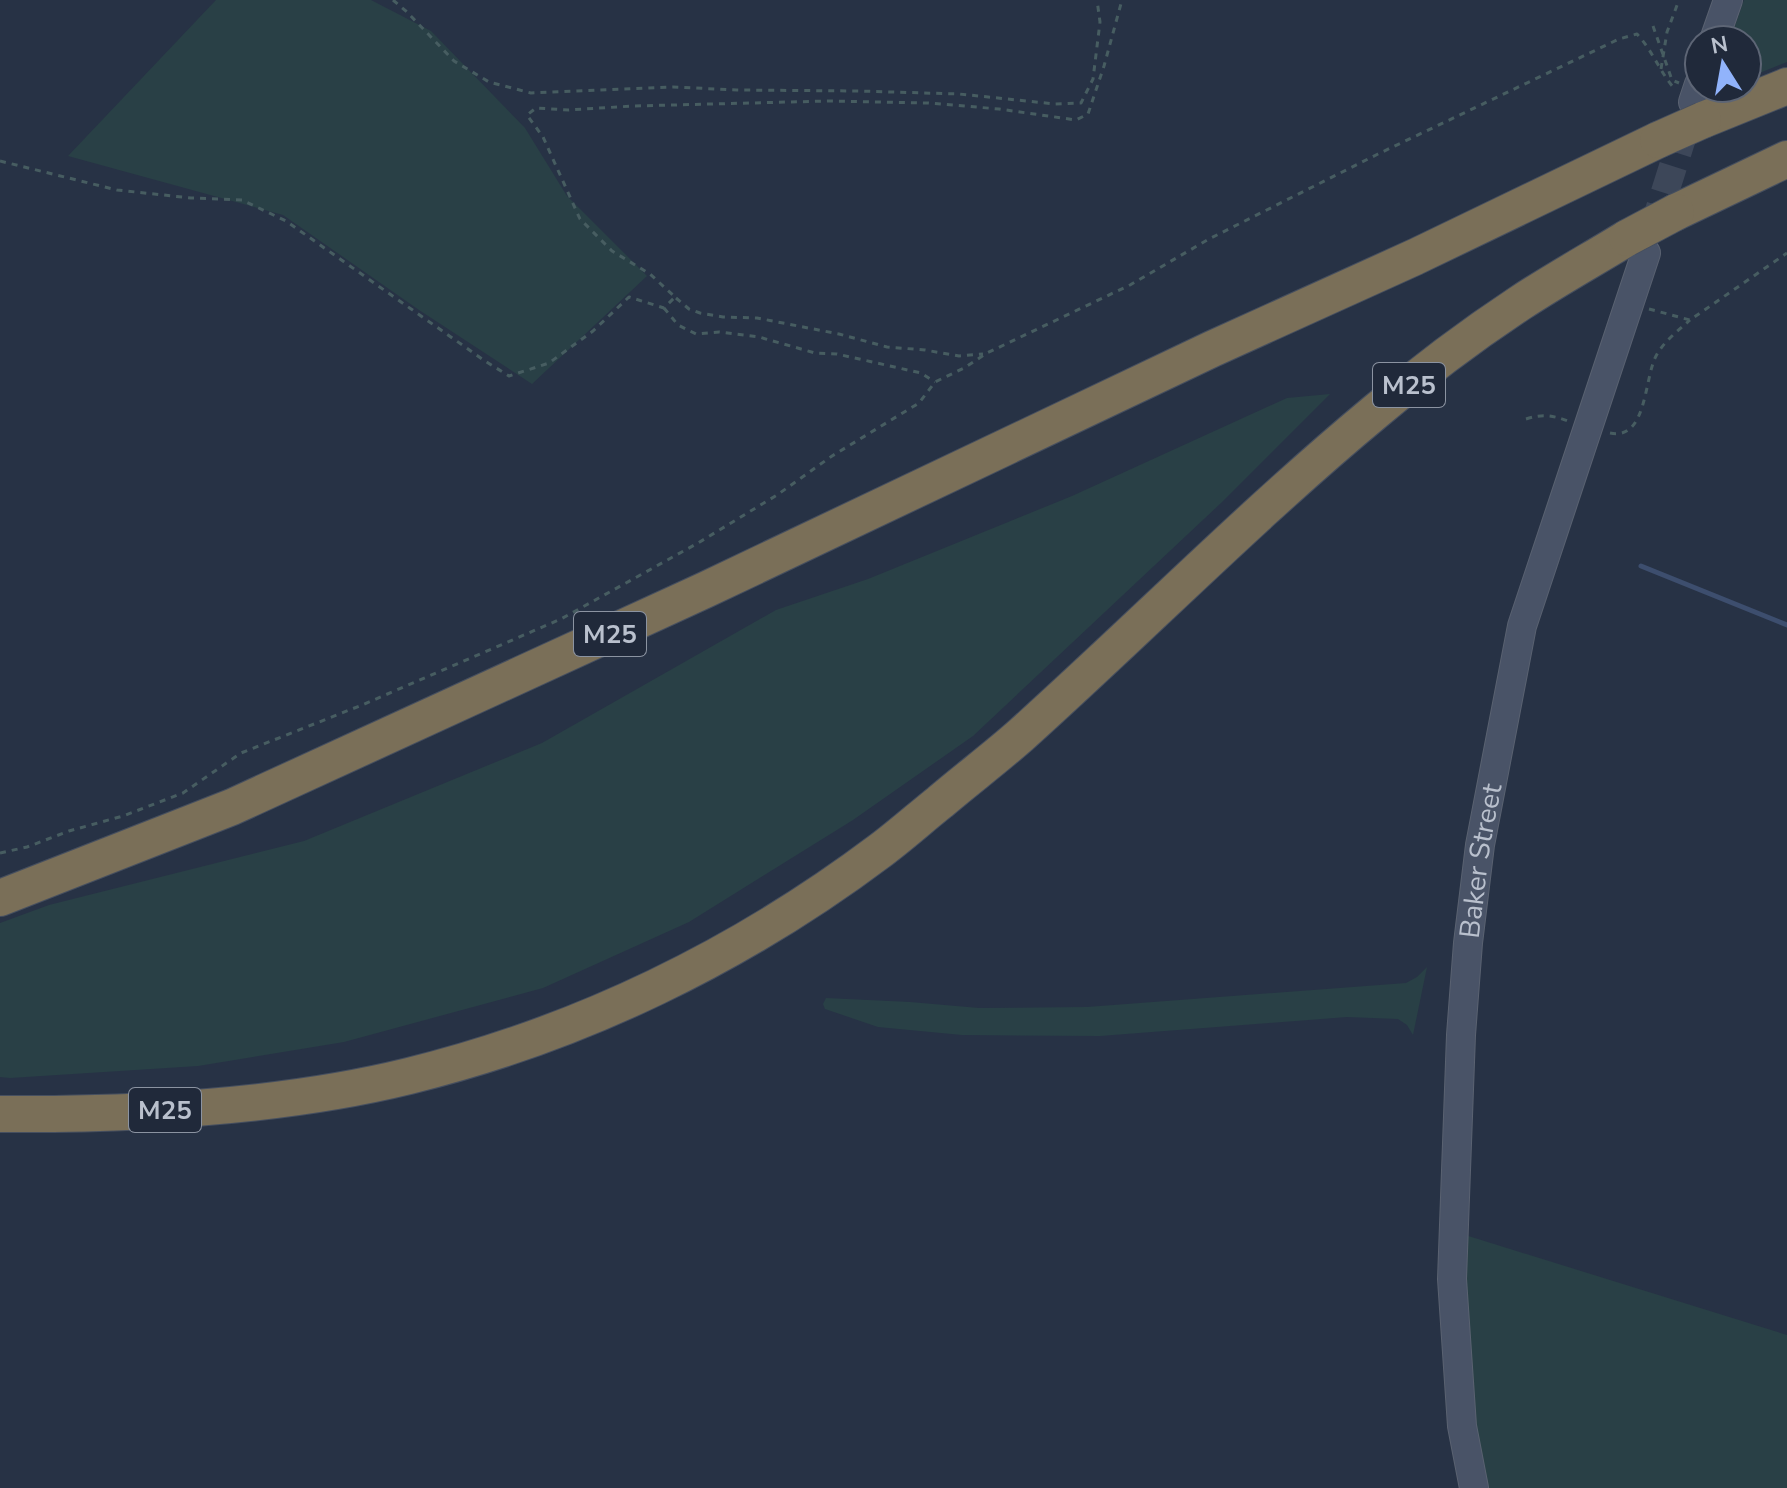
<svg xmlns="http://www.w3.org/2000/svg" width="1787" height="1488" font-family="'Nunito Sans',sans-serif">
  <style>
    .green { fill: #294046 }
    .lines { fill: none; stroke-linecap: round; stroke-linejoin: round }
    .stream { stroke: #3d4e6e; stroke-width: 5 }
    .secondary-tunnel { stroke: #3d4759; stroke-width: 28; stroke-dasharray: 28 14; stroke-linecap: butt }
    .secondary-casing { stroke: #5a6271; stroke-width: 30 }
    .highway-casing { stroke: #464f5f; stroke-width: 38 }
    .path { stroke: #475d61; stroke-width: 3; stroke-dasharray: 6 6; stroke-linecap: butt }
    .secondary { stroke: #495367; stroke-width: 28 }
    .highway { stroke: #7a6f58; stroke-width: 36 }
    .highway-bridge-casing { stroke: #464f5f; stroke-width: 38; stroke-linecap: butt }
    .highway-bridge { stroke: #7a6f58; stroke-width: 36 }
    .labels { text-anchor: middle; stroke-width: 7; stroke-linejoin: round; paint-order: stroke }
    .shield { fill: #20293a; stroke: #8b93a1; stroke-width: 2 }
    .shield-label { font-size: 26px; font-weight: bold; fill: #b9c0cd }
    .street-label { font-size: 28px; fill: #b9c0cd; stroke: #20293a }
  </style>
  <rect width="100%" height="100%" fill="#273245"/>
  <!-- green -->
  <g class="green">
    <polygon points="216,0 371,0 431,31 525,128 567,196 647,276 532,384 419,310 283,215 68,156"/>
    <polygon points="1744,0 1787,0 1787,62 1747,78 1747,40 1730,40"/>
    <polygon points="1330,394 1221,503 973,736 853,820 689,922 543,988 344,1042 198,1066 10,1078 0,1077 0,923 49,905 304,841 542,743 776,610 868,579 1072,496 1287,398"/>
    <polygon points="1427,967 1413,1035 1407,1025 1398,1019 1347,1017 1100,1036 962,1035 878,1027 825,1009 823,1004 826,998 910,1002 979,1008 1087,1007 1406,983 1417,977"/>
    <polygon points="1462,1234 1787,1335 1787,1488 1483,1488 1471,1414"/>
  </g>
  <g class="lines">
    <!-- stream -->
    <polyline class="stream" points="1641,566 1787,625"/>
    <!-- secondary-tunnel -->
    <polyline class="secondary-tunnel" points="1652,233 1689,116"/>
    <!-- secondary casing -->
    <g class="secondary-casing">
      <g id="secondary">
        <polyline points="1714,40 1728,0"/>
        <polyline points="1693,102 1699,84"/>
        <path id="s1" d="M1474,1488L1462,1426L1452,1279L1461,1035L1468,943L1480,845L1522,626L1646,253"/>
      </g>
    </g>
    <!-- highway casing -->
    <g class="highway-casing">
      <g id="highway">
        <polyline points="1703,120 1787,86"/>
        <polyline points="1676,212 1787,159"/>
        <polyline points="0,898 232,807 705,590 1212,349 1415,257 1658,140"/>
        <path d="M0,1114C133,1115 279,1108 409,1076C580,1034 740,956 881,850C901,835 920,818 940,802C967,779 995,758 1021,735C1140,628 1252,514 1375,412C1421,373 1470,336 1520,303C1555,280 1591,260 1627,238"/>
      </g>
    </g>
    <!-- path -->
    <g class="path">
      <polyline points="393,0 407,12 454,61 489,82 531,93 673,87 737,90 859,91 959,94 1055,104 1081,103 1093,79 1100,22 1097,0"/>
      <polyline points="1653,26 1672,80 1679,83"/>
      <polyline points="1661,69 1667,32 1679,0"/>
      <polyline points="0,161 117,190 191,198 242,200 286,221 485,361 509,376 549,363 593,331 629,297 664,308 675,297 650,274 612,251 580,219 543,137 527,115 536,108 569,110 633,106 829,101 928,103 999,109 1076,120 1088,114 1104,66 1122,0"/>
      <polyline points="676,298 689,309 700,313 723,317 757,318 839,334 887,347 925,350 959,356 983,354"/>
      <polyline points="664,308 678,325 696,334 719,332 759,337 815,353 837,354 921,373 935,382"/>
      <polyline points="1649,309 1690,320 1787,253"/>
      <path d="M1526,419C1542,414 1552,415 1568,421"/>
      <path d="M1610,433C1647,441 1644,379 1656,356C1664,341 1678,331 1690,320"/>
      <path d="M0,853L27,847L69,831L123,816L183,793L241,753L362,705L561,619L698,543L777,495L832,456L919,403L935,382L964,368L987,353L1130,285L1209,239L1378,154L1619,39L1637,34C1652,50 1659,70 1673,87"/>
    </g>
    <!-- secondary -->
    <use href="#secondary" class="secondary"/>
    <!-- highway -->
    <use href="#highway" class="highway"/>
    <!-- highway-bridge casing -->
    <g class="highway-bridge-casing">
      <g id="highway-bridge">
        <polyline points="1658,140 1703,120"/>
        <polyline points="1627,238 1676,212"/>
      </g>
    </g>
    <!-- highway-bridge -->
    <use href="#highway-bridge" class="highway-bridge"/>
  </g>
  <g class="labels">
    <!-- shield labels -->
    <g class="shield">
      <rect x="1373" y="363" width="72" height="44" rx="6"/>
      <rect x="574" y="612" width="72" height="44" rx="6"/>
      <rect x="129" y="1088" width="72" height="44" rx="6"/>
    </g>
    <g class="shield-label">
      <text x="1409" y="394">M25</text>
      <text x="610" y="643">M25</text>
      <text x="165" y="1119">M25</text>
    </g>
    <!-- street labels -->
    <g class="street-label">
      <text dy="10" stroke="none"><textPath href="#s1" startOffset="630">Baker Street</textPath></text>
    </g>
  </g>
  <!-- north arrow -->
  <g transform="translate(1723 64) rotate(349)"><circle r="38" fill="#20293a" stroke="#5d6575" stroke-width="2"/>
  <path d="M0-6L14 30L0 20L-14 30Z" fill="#91b3fb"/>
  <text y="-12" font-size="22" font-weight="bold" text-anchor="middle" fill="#b9c0cd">N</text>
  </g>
</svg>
